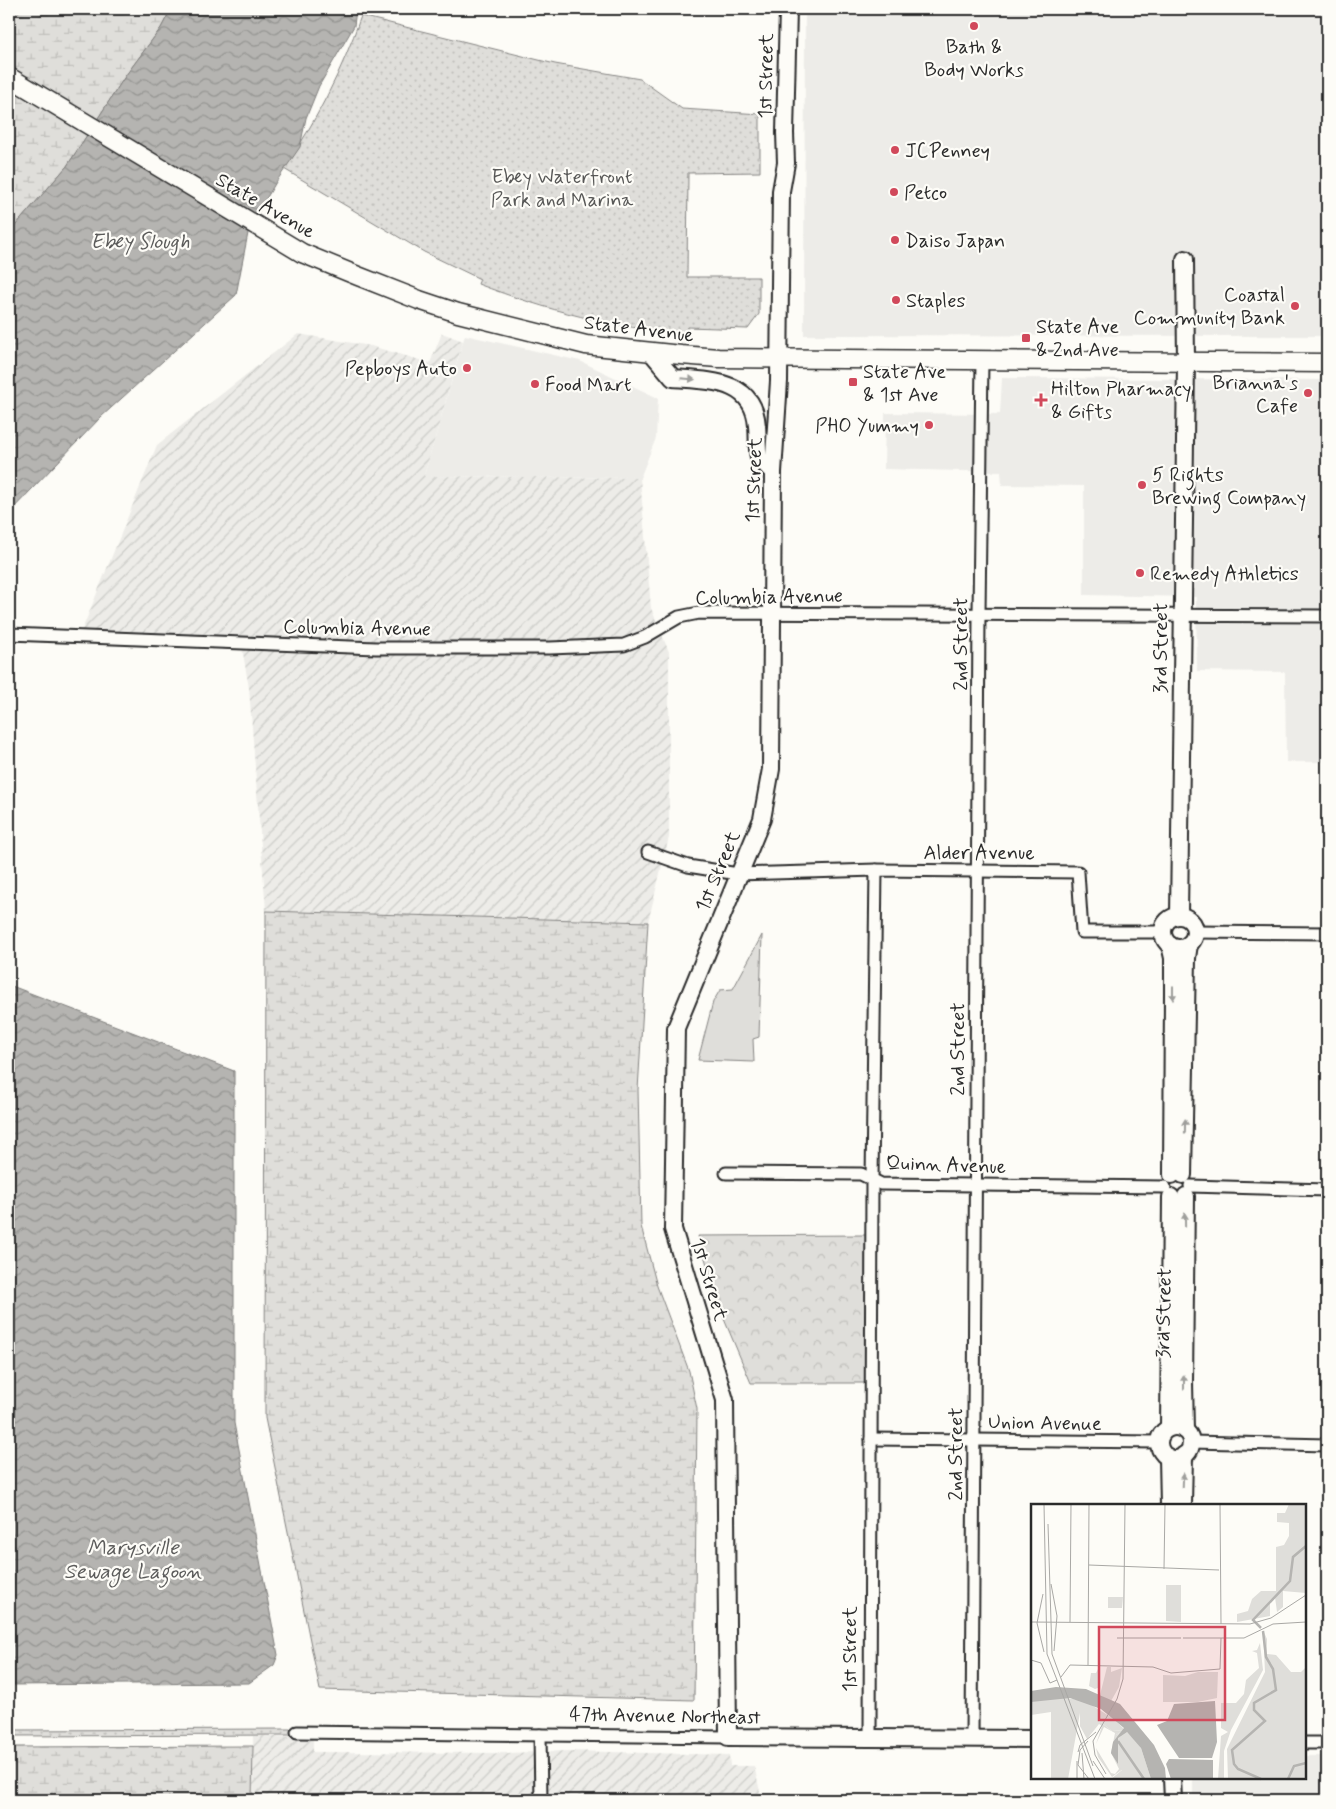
<svg xmlns="http://www.w3.org/2000/svg" width="1336" height="1809" font-family="Mynerve,sans-serif">
  <style>
    .built { fill: #edece8 }
    .industrial { fill: url(#industrial-furrows) }
    .green { fill: #dfdeda; stroke: #858482 }
    .forest { fill: url(#forest-crowns); stroke: #858482 }
    .wetland { fill: url(#wetland-marsh); stroke: #858482 }
    .park { fill: url(#park-dots); stroke: #858482 }
    .water { fill: url(#water-waves); stroke: #7e7d7b }
    .lines { fill: none; stroke-linecap: round; stroke-linejoin: round }
    .street-casing { stroke: #2b2b2b; stroke-width: 15 }
    .secondary-casing { stroke: #2b2b2b; stroke-width: 20 }
    .primary-casing { stroke: #2b2b2b; stroke-width: 21 }
    .street { stroke: #fdfcf7; stroke-width: 11 }
    .secondary { stroke: #fdfcf7; stroke-width: 16 }
    .primary { stroke: #fdfcf7; stroke-width: 18 }
    .oneway { fill: #9e9e9b }
    .poi-dot { fill: #d1495b; stroke: #fdfcf7; stroke-width: 2 }
    .labels { text-anchor: middle; stroke-width: 4.5; stroke-linejoin: round; paint-order: stroke }
    .poi-label { font-size: 20px; fill: #2b2b2b; stroke: #fdfcf7; text-anchor: start }
    .street-label { font-size: 20px; fill: #2b2b2b; stroke: #fdfcf7 }
    .park-label { font-size: 20px; fill: #585857; stroke: #fdfcf7 }
    .water-label { font-size: 21px; font-style: italic; fill: #5b5b5a; stroke: #fdfcf7 }
    .inset-river { fill: none; stroke: #b5b4b1; stroke-width: 2.5 }
    .inset-road { fill: none; stroke: #a9a8a5; stroke-width: 1 }
    .view { fill: #d1495b; fill-opacity: 0.15; stroke: #d1495b; stroke-width: 2.5 }
    .inset-edge { fill: none; stroke: #2b2b2b; stroke-width: 2.5 }
  </style>
  <defs>
    <pattern id="industrial-furrows" width="10" height="10" patternUnits="userSpaceOnUse" patternTransform="scale(1.25)"><rect width="10" height="10" fill="#edece8"/><path d="M-1 1l2-2M0 10L10 0M9 11l2-2" fill="none" stroke="#cbcbc7"/></pattern>
    <pattern id="forest-crowns" width="20" height="18" patternUnits="userSpaceOnUse" patternTransform="scale(1.25)"><rect width="20" height="18" fill="#dfdeda"/><path d="M2 6a3 3 0 1 1 6 0M12 15a3 3 0 1 1 6 0" fill="none" stroke="#c0bfbb"/></pattern>
    <pattern id="wetland-marsh" width="20" height="14" patternUnits="userSpaceOnUse" patternTransform="scale(1.25)"><rect width="20" height="14" fill="#dfdeda"/><path d="M1 5h8M5 5V1M11 12h8M15 12V8" fill="none" stroke="#c0bfbb"/></pattern>
    <pattern id="park-dots" width="8" height="8" patternUnits="userSpaceOnUse" patternTransform="scale(1.25)"><rect width="8" height="8" fill="#dfdeda"/><path d="M2 2h.1M6 6h.1" fill="none" stroke="#c0bfbb" stroke-width="1.8" stroke-linecap="round"/></pattern>
    <pattern id="water-waves" width="16" height="10" patternUnits="userSpaceOnUse" patternTransform="scale(1.25)"><rect width="16" height="10" fill="#b5b4b1"/><path d="M0 5q4-4 8 0t8 0" fill="none" stroke="#939390"/></pattern>
  </defs>
  <rect width="100%" height="100%" fill="#fdfcf7"/>
  <filter id="ink" filterUnits="userSpaceOnUse"><feTurbulence type="fractalNoise" baseFrequency=".02" numOctaves="2"/><feDisplacementMap in="SourceGraphic" scale="10" xChannelSelector="R" yChannelSelector="G"/><feConvolveMatrix kernelMatrix="1 2 1 2 8 2 1 2 1" color-interpolation-filters="sRGB"/></filter>
  <g filter="url(#ink)">
    <!-- built -->
    <g class="built">
      <polygon points="805,9 1327,9 1327,336 804,335"/>
      <polygon points="465,335 580,361 658,398 656,438 640,478 424,476"/>
      <polygon points="1002,378 1327,380 1327,762 1286,762 1285,672 1197,671 1196,597 1084,595 1084,486 1002,485 1001,472 884,469 885,413 1000,414"/>
      <polygon points="1305,1756 1327,1756 1327,1800 1193,1800 1193,1778 1305,1778"/>
    </g>
    <!-- industrial -->
    <g class="industrial">
      <polygon points="442,333 463,341 424,476 640,478 651,608 669,652 669,837 648,922 266,911 249,688 240,636 82,630 157,445 298,334 371,346 430,363"/>
      <polygon points="253,1736 313,1737 313,1752 505,1753 569,1751 729,1755 730,1766 754,1766 762,1800 253,1800"/>
    </g>
    <!-- green -->
    <polygon class="green" points="762,935 759,1037 753,1039 754,1062 698,1060 713,1002 720,990 733,989"/>
    <!-- forest -->
    <polygon class="forest" points="867,1235 865,1383 751,1383 724,1319 698,1236"/>
    <!-- wetland -->
    <g class="wetland">
      <polygon points="9,9 171,9 161,28 126,75 67,166 9,233"/>
      <polygon points="266,911 648,922 638,1090 641,1226 657,1286 689,1371 697,1409 694,1700 320,1690 265,1418"/>
      <polygon points="253,1746 252,1800 9,1800 9,1747"/>
    </g>
    <!-- park -->
    <g class="park">
      <path d="M361,16L555,64L640,79L682,109L760,114V172L688,173L687,277H759V314L748,329L687,327V334C614,328 546,310 478,284L480,279L424,252L284,169C316,121 342,71 361,16Z"/>
      <polygon points="291,1729 291,1735 9,1736 9,1730"/>
    </g>
    <!-- water -->
    <g class="water">
      <polygon points="171,9 356,9 354,26 319,86 306,118 300,147 276,182 249,228 236,295 101,417 9,513 9,233 67,166 126,75 161,28"/>
      <polygon points="9,985 234,1071 234,1423 278,1655 274,1665 249,1683 9,1685"/>
    </g>
    <g class="lines">
      <!-- street casing -->
      <g class="street-casing">
        <g id="street">
          <polyline points="9,634 376,648 550,648 624,645 645,637 679,617 699,613 1327,616"/>
          <polyline points="648,852 688,866 738,874 876,870 1078,872 1082,932 1163,932"/>
          <polyline points="1195,932 1327,933"/>
          <polyline points="726,1173 861,1174 881,1184 1165,1187"/>
          <polyline points="1190,1186 1327,1190"/>
          <polyline points="871,1439 1159,1442"/>
          <polyline points="1191,1442 1327,1445"/>
          <polyline points="297,1732 728,1737"/>
          <polyline points="540,1735 541,1800"/>
          <polyline points="870,1738 872,1180 876,870"/>
          <polyline points="972,1739 979,614 982,359"/>
          <polyline points="1305,1743 1327,1743"/>
        </g>
      </g>
      <!-- secondary casing -->
      <g class="secondary-casing">
        <g id="secondary">
          <polyline points="788,9 785,133 786,163 781,191 779,381 773,472 771,769 762,819 676,1028 673,1229 725,1400 728,1737 1032,1739"/>
          <path d="M651,352L673,378C709,381 754,379 757,426C758,434 757,451 759,457C762,462 769,468 773,472"/>
          <polyline points="1179,916 1186,362 1185,259"/>
          <circle cx="1179" cy="932" r="16"/>
          <polyline points="1170,945 1173,958 1173,994 1172,1175"/>
          <polyline points="1183,1175 1187,958 1189,944"/>
          <circle cx="1175" cy="1443" r="16"/>
          <polyline points="1169,1428 1171,1197"/>
          <polyline points="1185,1431 1184,1382 1186,1196"/>
          <polyline points="1168,1457 1169,1505"/>
          <polyline points="1183,1505 1184,1455"/>
          <polyline points="1172,1778 1173,1800"/>
        </g>
      </g>
      <!-- primary casing -->
      <g class="primary-casing">
        <polyline id="primary" points="9,77 302,253 358,276 419,300 458,313 586,345 681,355 718,358 1327,363"/>
      </g>
      <!-- street -->
      <use href="#street" class="street"/>
      <!-- secondary -->
      <use href="#secondary" class="secondary"/>
      <!-- primary -->
      <use href="#primary" class="primary"/>
    </g>
    <!-- one-way arrows -->
    <defs><path id="oneway-solid" d="M-6-.8H1V-3.2L6.5 0L1 3.2V.8H-6Z" transform="scale(1.25)"/></defs>
    <g class="oneway">
      <use href="#oneway-solid" transform="translate(688 379) rotate(5)"/>
      <use href="#oneway-solid" transform="translate(1173 993) rotate(90)"/>
      <use href="#oneway-solid" transform="translate(1185 1126) rotate(-89)"/>
      <use href="#oneway-solid" transform="translate(1185 1220) rotate(-91)"/>
      <use href="#oneway-solid" transform="translate(1184 1382) rotate(-90)"/>
      <use href="#oneway-solid" transform="translate(1183 1480) rotate(-88)"/>
    </g>
  </g>
  <!-- markers -->
  <g class="poi-dot">
    <circle cx="974" cy="26" r="5"/>
    <circle cx="895" cy="150" r="5"/>
    <circle cx="894" cy="192" r="5"/>
    <circle cx="895" cy="240" r="5"/>
    <circle cx="896" cy="300" r="5"/>
    <circle cx="1295" cy="306" r="5"/>
    <rect x="1021" y="333" width="10" height="10" rx="2.5"/>
    <circle cx="467" cy="368" r="5"/>
    <rect x="848" y="377" width="10" height="10" rx="2.5"/>
    <circle cx="535" cy="384" r="5"/>
    <circle cx="1308" cy="393" r="5"/>
    <path d="M1038.5 392.5h5v5h5v5h-5v5h-5v-5h-5v-5h5z"/>
    <circle cx="929" cy="425" r="5"/>
    <circle cx="1142" cy="485" r="5"/>
    <circle cx="1140" cy="573" r="5"/>
  </g>
  <g class="labels">
    <!-- poi labels -->
    <g class="poi-label">
      <text x="974" y="53" text-anchor="middle">Bath &amp;<tspan x="974" dy="23">Body Works</tspan></text>
      <text x="905" y="157">JCPenney</text>
      <text x="904" y="199">Petco</text>
      <text x="905" y="247">Daiso Japan</text>
      <text x="1285" y="301" text-anchor="end">Coastal<tspan x="1285" dy="23">Community Bank</tspan></text>
      <text x="906" y="307">Staples</text>
      <text x="1036" y="333">State Ave<tspan x="1036" dy="23">&amp; 2nd Ave</tspan></text>
      <text x="457" y="375" text-anchor="end">Pepboys Auto</text>
      <text x="863" y="378">State Ave<tspan x="863" dy="23">&amp; 1st Ave</tspan></text>
      <text x="1298" y="389" text-anchor="end">Brianna's<tspan x="1298" dy="23">Cafe</tspan></text>
      <text x="545" y="391">Food Mart</text>
      <text x="1051" y="395">Hilton Pharmacy<tspan x="1051" dy="23">&amp; Gifts</tspan></text>
      <text x="919" y="432" text-anchor="end">PHO Yummy</text>
      <text x="1152" y="481">5 Rights<tspan x="1152" dy="23">Brewing Company</tspan></text>
      <text x="1150" y="580">Remedy Athletics</text>
    </g>
    <!-- street labels -->
    <g class="street-label">
      <text transform="translate(765 76) rotate(-89)" y="7">1st Street</text>
      <text transform="translate(266 205) rotate(30)" y="7">State Avenue</text>
      <text transform="translate(639 328) rotate(7)" y="7">State Avenue</text>
      <text transform="translate(753 480) rotate(-88)" y="7">1st Street</text>
      <text transform="translate(769 596) rotate(-1)" y="7">Columbia Avenue</text>
      <text transform="translate(357 627) rotate(1)" y="7">Columbia Avenue</text>
      <text transform="translate(960 644) rotate(-90)" y="7">2nd Street</text>
      <text transform="translate(1160 648) rotate(-90)" y="7">3rd Street</text>
      <text x="979" y="859">Alder Avenue</text>
      <text transform="translate(717 871) rotate(-67)" y="7">1st Street</text>
      <text transform="translate(957 1049) rotate(-90)" y="7">2nd Street</text>
      <text transform="translate(946 1164) rotate(2)" y="7">Quinn Avenue</text>
      <text transform="translate(710 1279) rotate(73)" y="7">1st Street</text>
      <text transform="translate(1163 1313) rotate(-89)" y="7">3rd Street</text>
      <text transform="translate(1045 1422) rotate(1)" y="7">Union Avenue</text>
      <text transform="translate(955 1454) rotate(-90)" y="7">2nd Street</text>
      <text transform="translate(849 1649) rotate(-90)" y="7">1st Street</text>
      <text transform="translate(665 1715) rotate(1)" y="7">47th Avenue Northeast</text>
    </g>
    <!-- park labels -->
    <g class="park-label">
      <text x="562" y="183">Ebey Waterfront<tspan x="562" dy="23">Park and Marina</tspan></text>
    </g>
    <!-- water labels -->
    <g class="water-label">
      <text x="140" y="248">Ebey Slough</text>
      <text x="133" y="1554">Marysville<tspan x="133" dy="24">Sewage Lagoon</tspan></text>
    </g>
  </g>
  <!-- overview -->
  <g transform="translate(1031 1504)">
    <rect width="275" height="275" fill="#fdfcf7"/>
    <path d="M67,216L81,227L93,226L85,231L92,265L81,273L67,253L65,244L80,269L84,270L88,265L80,249L84,229L73,223L65,240L71,222L68,220L56,235L49,222Z" fill="#dfdeda"/>
    <path d="M232,126L236,135V150L245,151L260,168H270L275,163V275H197L196,245L234,168ZM229,139L232,166L200,226L193,247V275H187L190,232L197,228L190,224V199H205L213,190L215,176L228,164L226,149L221,147L226,146ZM67,165L69,178L67,184L64,185L58,182L60,169H65ZM167,168H187L186,194L167,198H132V171L154,172ZM24,192L54,197L83,215L109,241L120,275H80L91,266L80,249L85,231L93,226L81,227L67,216L56,228L49,222V209L37,275H20V208L0,211V197Z" fill="#dfdeda"/>
    <path d="M258,0H275V89L252,87V103L246,108L244,93L239,99V112L206,118V110L217,107L221,95L230,87H245V43L253,41L258,32V19L246,18V9H254ZM135,81H150V118L135,117ZM77,93H92L91,104H77ZM76,163H80V168L91,164L88,183L80,197L69,191Z" fill="#dfdeda"/>
    <path d="M25,183L55,185L89,200L123,241L134,264L135,275H120L110,244L96,228L87,234V260L80,249L82,238L93,224L70,205L39,194L0,198V187ZM184,197L186,238L181,254H148L126,221L136,217L143,200ZM138,255L182,256V275H140L135,260Z" fill="#b5b4b1"/>
    <path class="inset-river" d="M230,124L222,116L259,77L262,53L275,42M87,237L113,275M230,275L207,265L203,260L201,246L234,217L223,206V199L245,186L242,165L235,153L232,127M257,275L263,262L275,259"/>
    <path class="inset-road" d="M13,0L16,150L64,275M189,0L190,120M17,20L21,150L62,262M58,61L188,66M133,65L134,0M20,80L26,112L23,147M12,90L6,119L13,148M0,118L219,120L240,114L275,91M39,118L40,0M86,134H132M132,134H150M152,134H213L242,120L275,118M0,156L10,159L19,179L26,176M57,161L58,0M30,173L39,161L122,163L140,169L189,165L190,134M57,237L49,246L47,261L58,275M62,237L86,195L92,175L94,0M62,237L64,251L75,270M47,248L49,241L65,228M51,249L53,275M46,257V275M62,257L74,275"/>
    <path class="view" d="M68,123H194V216H68Z"/>
    <rect width="275" height="275" class="inset-edge"/>
  </g>
  <!-- margin -->
  <rect width="1336" height="1809" fill="none" stroke="#fdfcf7" stroke-width="30"/>
  <rect x="15" y="15" width="1306" height="1779" fill="none" stroke="#2b2b2b" stroke-width="2" filter="url(#ink)"/>
</svg>
